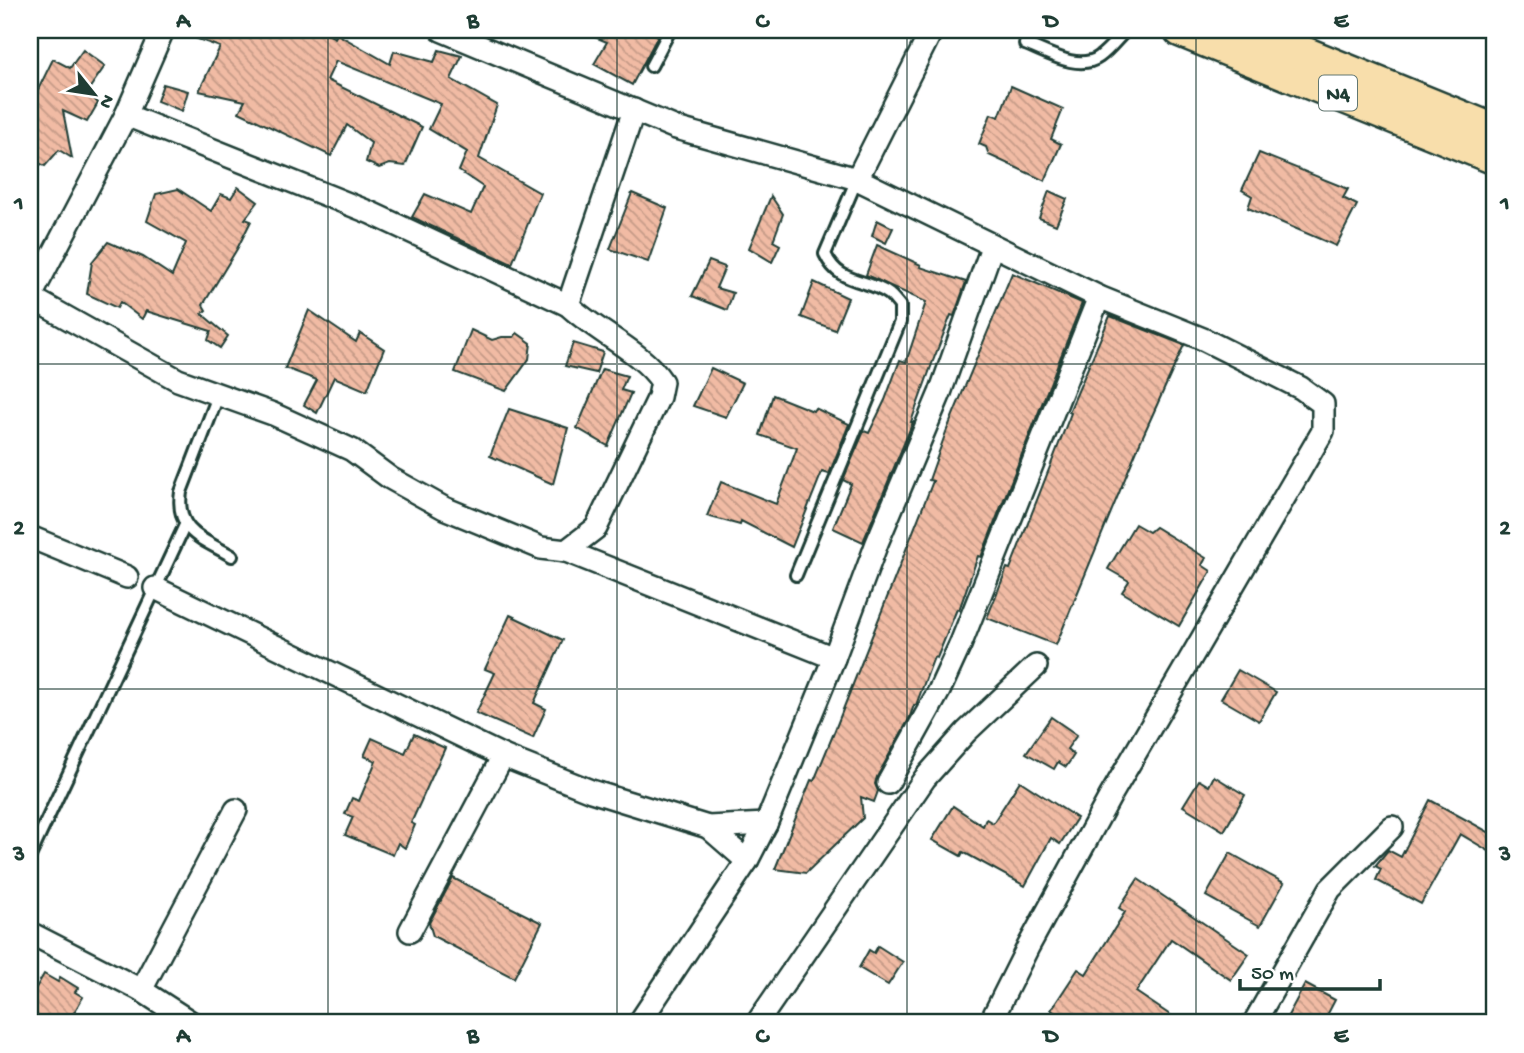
<svg xmlns="http://www.w3.org/2000/svg" width="1524" height="1053" font-family="'Gochi Hand',sans-serif">
  <style>
    .building { fill: url(#building-back-hatch); stroke: #1f3d34; stroke-width: 2 }
    .lines { fill: none; stroke-linecap: round; stroke-linejoin: round }
    .service-casing { stroke: #1f3d34; stroke-width: 16 }
    .minor-casing { stroke: #1f3d34; stroke-width: 26 }
    .trunk-casing { stroke: #1f3d34; stroke-width: 38 }
    .service { stroke: #fff; stroke-width: 10 }
    .minor { stroke: #fff; stroke-width: 21 }
    .trunk { stroke: #f8deab; stroke-width: 33 }
    .grid { fill: none; stroke: #1f3d34; stroke-width: 2; stroke-opacity: 0.55 }
    .labels { text-anchor: middle; stroke-width: 5; stroke-linejoin: round; paint-order: stroke }
    .shield { fill: #fff; stroke: #627771; stroke-width: 2 }
    .shield-label { font-size: 21px; font-weight: bold; fill: #1f3d34 }
    .neatline { fill: none; stroke: #1f3d34; stroke-width: 2.5 }
    .grid-label { font-size: 23px; text-anchor: middle; font-weight: bold; fill: #1f3d34 }
  </style>
  <defs>
    <pattern id="building-back-hatch" width="6" height="6" patternUnits="userSpaceOnUse" patternTransform="scale(1.75)"><rect width="6" height="6" fill="#f1bba4"/><path d="M-1 5l2 2M0 0l6 6M5-1l2 2" fill="none" stroke="#c39986"/></pattern>
  </defs>
  <rect width="100%" height="100%" fill="#fff"/>
  <filter id="ink" filterUnits="userSpaceOnUse"><feTurbulence type="fractalNoise" baseFrequency=".0143" numOctaves="2"/><feDisplacementMap in="SourceGraphic" scale="14" xChannelSelector="R" yChannelSelector="G"/><feConvolveMatrix kernelMatrix="1 2 1 2 8 2 1 2 1" color-interpolation-filters="sRGB"/></filter>
  <g filter="url(#ink)">
    <!-- building -->
    <g class="building">
      <polygon points="179,30 320,30 335,38 337,34 390,64 394,51 434,62 439,50 462,56 451,79 497,105 479,158 540,193 512,264 412,217 425,194 471,214 483,187 459,171 467,152 429,129 441,104 336,61 327,80 422,127 405,166 390,164 379,168 366,162 371,143 347,125 331,156 239,112 245,101 199,91 220,47 178,32"/>
      <polygon points="578,30 661,30 632,85 594,64 607,42"/>
      <polygon points="83,50 105,66 87,92 98,103 87,122 63,111 72,158 59,150 45,166 30,159 30,106 53,59 70,68"/>
      <polygon points="163,84 188,91 182,111 157,101"/>
      <polygon points="1011,86 1063,109 1051,139 1061,144 1045,181 989,155 986,147 979,144 991,114 999,117"/>
      <polygon points="1259,153 1348,189 1343,198 1357,205 1336,246 1248,208 1252,196 1242,190"/>
      <polygon points="238,187 258,202 245,219 251,221 237,249 203,305 206,310 202,314 228,336 220,348 208,340 211,331 146,311 142,319 120,302 117,308 87,294 92,262 108,242 143,257 172,276 186,243 147,221 156,194 178,189 211,211 221,194 231,198"/>
      <polygon points="1049,191 1067,199 1056,225 1039,218"/>
      <polygon points="632,193 667,208 648,262 610,249"/>
      <polygon points="771,196 783,214 773,241 780,245 772,262 749,248"/>
      <polygon points="877,220 893,228 886,243 872,236"/>
      <polygon points="877,245 921,265 920,267 966,282 954,316 951,315 933,361 911,422 913,422 863,542 833,528 851,484 843,480 864,431 869,433 885,400 900,360 906,362 926,302 866,275"/>
      <polygon points="709,261 725,267 716,288 733,293 727,310 692,296"/>
      <polygon points="1012,273 1082,303 981,557 978,556 959,610 957,609 937,658 934,657 916,705 914,705 909,719 877,777 875,784 878,791 874,802 861,797 863,818 806,873 775,869 811,780 814,781 833,735 933,481 929,480 946,432"/>
      <polygon points="814,282 848,298 835,330 801,317"/>
      <polygon points="309,310 356,342 360,333 384,349 367,391 334,377 317,413 304,405 317,380 285,368"/>
      <polygon points="1110,316 1184,345 1138,447 1056,645 987,618 1007,568 1010,569 1071,413 1069,412"/>
      <polygon points="471,330 492,340 502,337 514,337 517,333 531,343 529,359 506,391 455,372"/>
      <polygon points="573,343 603,352 596,373 565,366"/>
      <polygon points="711,368 743,383 726,417 693,406"/>
      <polygon points="602,369 627,376 621,390 631,393 608,446 577,428"/>
      <polygon points="773,395 813,411 815,408 849,424 829,474 822,472 792,547 741,521 740,525 707,516 721,482 776,504 797,448 760,435"/>
      <polygon points="509,409 568,428 553,484 490,456"/>
      <polygon points="1135,524 1149,532 1155,527 1206,558 1202,565 1211,571 1179,626 1122,592 1129,581 1108,569"/>
      <polygon points="510,615 563,640 534,703 546,709 533,738 476,713 495,673 485,669"/>
      <polygon points="1238,670 1276,692 1259,721 1221,699"/>
      <polygon points="1051,717 1077,735 1067,749 1074,755 1066,767 1058,762 1054,769 1026,753"/>
      <polygon points="414,734 445,748 411,823 415,825 405,848 398,843 393,855 345,835 353,817 345,814 352,798 359,801 376,761 364,756 372,738 405,753"/>
      <polygon points="1214,776 1245,795 1224,831 1183,806 1199,780 1209,786"/>
      <polygon points="1020,781 1077,818 1060,844 1051,838 1025,886 963,852 961,856 932,840 953,806 983,826 986,819 993,823"/>
      <polygon points="1430,800 1494,835 1494,854 1460,834 1421,904 1376,880 1381,869 1375,866 1388,850 1401,857"/>
      <polygon points="1230,853 1284,883 1260,926 1206,896"/>
      <polygon points="453,878 542,923 514,978 433,936 429,923"/>
      <polygon points="1138,879 1249,954 1231,980 1171,939 1136,992 1182,1023 1072,1023 1051,1010 1078,969 1086,974 1125,912 1119,908"/>
      <polygon points="878,946 903,962 888,985 859,968 869,950 874,953"/>
      <polygon points="44,974 58,982 60,977 78,988 75,992 83,997 68,1023 30,1023 30,998"/>
      <polygon points="1305,984 1335,1000 1323,1023 1284,1023"/>
    </g>
    <g class="lines">
      <!-- service casing -->
      <g class="service-casing">
        <g id="service">
          <path d="M1025,44C1045,51 1078,72 1099,57C1109,50 1117,39 1126,30"/>
          <polyline points="651,66 670,30"/>
          <path d="M218,396L181,492C175,532 203,539 232,556"/>
          <path d="M796,575L900,322V306C897,303 893,297 889,294C865,277 840,286 825,254L857,179"/>
          <polyline points="30,856 185,525"/>
        </g>
      </g>
      <!-- minor casing -->
      <g class="minor-casing">
        <g id="minor">
          <polyline points="441,30 676,128 857,179 1099,297 1203,339 1301,388 1323,404 1323,431 1111,795 1028,947 990,1023"/>
          <polyline points="857,179 932,30"/>
          <path d="M30,297L178,380L273,414L352,450L390,478L444,508L541,548L566,551L596,528L659,397L662,382C642,351 596,332 568,305L371,213L126,115"/>
          <polyline points="30,298 126,115 163,30"/>
          <polyline points="568,305 634,110"/>
          <polyline points="30,537 127,577"/>
          <polyline points="566,551 834,658"/>
          <polyline points="155,588 503,756 591,791 708,827 766,824"/>
          <polyline points="888,783 939,691 961,643 1099,297"/>
          <polyline points="708,827 747,861"/>
          <polyline points="410,931 503,756"/>
          <polyline points="30,933 141,990 192,1023"/>
          <polyline points="141,990 236,810"/>
          <polyline points="639,1023 747,861 766,824 834,658 877,543 940,393 992,247"/>
          <polyline points="757,1023 925,778 966,732 1036,666"/>
          <polyline points="1254,1023 1330,889 1392,827"/>
        </g>
      </g>
      <!-- trunk casing -->
      <g class="trunk-casing">
        <g id="trunk">
          <polyline points="1181,30 1494,157"/>
          <polyline points="1246,30 1494,131"/>
        </g>
      </g>
      <!-- service -->
      <use href="#service" class="service"/>
      <!-- minor -->
      <use href="#minor" class="minor"/>
      <!-- trunk -->
      <use href="#trunk" class="trunk"/>
    </g>
  </g>
  <!-- grid -->
  <path class="grid" d="M328,30V1023M617,30V1023M907,30V1023M1196,30V1023M30,364H1494M30,689H1494"/>
  <g class="labels">
    <!-- shield labels -->
    <rect class="shield" x="1319" y="75.5" width="38" height="35" rx="5"/>
    <g class="shield-label">
      <text x="1338" y="100">N4</text>
    </g>
  </g>
  <!-- margin -->
  <rect width="1524" height="1053" fill="none" stroke="#fff" stroke-width="77"/>
  <!-- north arrow -->
  <g transform="translate(94 94) rotate(120)" stroke="#ffffff" stroke-width="5" paint-order="stroke">
  <path d="M0-5L12 26L0 18L-12 26Z" fill="#1f3d34"/>
  <text y="-10" font-size="19" font-weight="bold" text-anchor="middle" fill="#1f3d34">N</text>
  </g>
  <!-- scale -->
  <path d="M1240 979v10h140v-10" fill="none" stroke="#1f3d34" stroke-width="3.5"/>
  <text x="1251" y="979" font-size="21" fill="#1f3d34" stroke="#ffffff" stroke-width="5" paint-order="stroke">50 m</text>
  <rect x="38" y="38" width="1448" height="976" class="neatline"/>
  <g class="grid-label">
    <text x="183" y="27">A</text>
    <text x="473" y="27">B</text>
    <text x="762" y="27">C</text>
    <text x="1051" y="27">D</text>
    <text x="1341" y="27">E</text>
    <text x="19" y="209">1</text>
    <text x="1505" y="209">1</text>
    <text x="19" y="534">2</text>
    <text x="1505" y="534">2</text>
    <text x="19" y="860">3</text>
    <text x="1505" y="860">3</text>
    <text x="183" y="1042">A</text>
    <text x="473" y="1042">B</text>
    <text x="762" y="1042">C</text>
    <text x="1051" y="1042">D</text>
    <text x="1341" y="1042">E</text>
  </g>
</svg>
